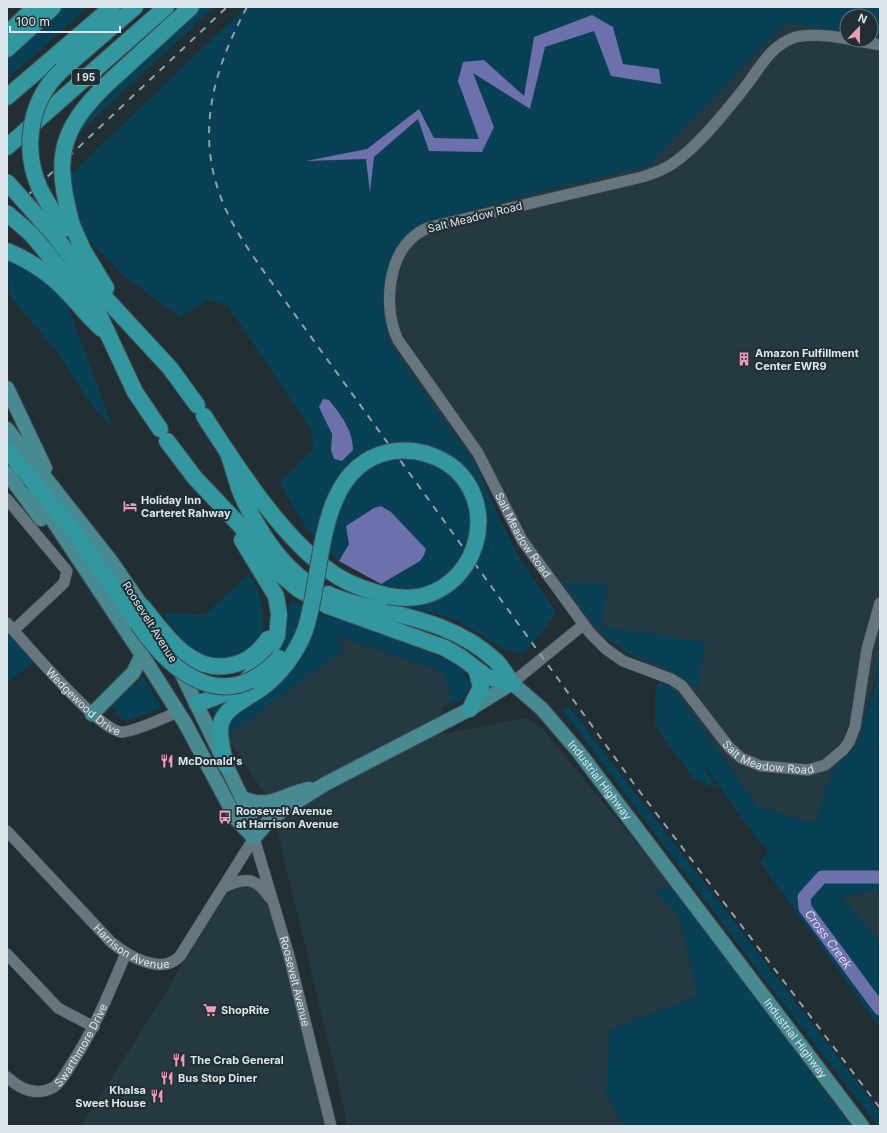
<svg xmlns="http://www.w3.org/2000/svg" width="887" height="1133" font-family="Inter,sans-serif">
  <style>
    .built { fill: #253942 }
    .green { fill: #084156; fill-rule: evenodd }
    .water { fill: #6c70ab }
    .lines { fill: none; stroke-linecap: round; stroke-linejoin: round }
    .river { stroke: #6c70ab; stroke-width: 13 }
    .minor-casing { stroke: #414c51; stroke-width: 12 }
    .major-casing { stroke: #414c51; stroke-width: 16 }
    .highway-casing { stroke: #414c51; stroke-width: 18 }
    .minor { stroke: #67767e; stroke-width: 11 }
    .major { stroke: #478a92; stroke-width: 14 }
    .highway { stroke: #32979f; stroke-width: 16 }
    .rail { stroke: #959fa4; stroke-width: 2; stroke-dasharray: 7 7; stroke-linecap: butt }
    .highway-bridge-casing { stroke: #414c51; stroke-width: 18; stroke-linecap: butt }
    .highway-bridge { stroke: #32979f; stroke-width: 16 }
    .labels { text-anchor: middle; stroke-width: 4; stroke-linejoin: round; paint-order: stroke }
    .shield { fill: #212e34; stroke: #a4aeb3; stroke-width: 1 }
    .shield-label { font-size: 10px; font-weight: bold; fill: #dce5e9 }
    .street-label { font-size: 11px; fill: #dce5e9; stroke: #212e34 }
    .poi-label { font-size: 11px; font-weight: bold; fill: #dce5e9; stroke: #212e34; text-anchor: start }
    .water-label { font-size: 12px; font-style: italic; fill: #dbddef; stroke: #212e34 }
  </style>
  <rect width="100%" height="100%" fill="#212e34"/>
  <!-- built -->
  <g class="built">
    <polygon points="785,22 880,39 880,664 863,721 859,743 832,770 816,823 759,808 673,688 642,661 598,634 573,605 388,341 385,289 393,253 418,225 544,190 648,166"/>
    <polygon points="334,635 441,671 450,688 450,701 442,707 444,734 526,718 542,728 673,887 656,890 681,920 697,996 610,1030 606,1092 624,1126 347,1126 344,1107 270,801 226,737 344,649"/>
    <polygon points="248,880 276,910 331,1126 81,1126 168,989 224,887"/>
    <polygon points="880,890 880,942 841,897"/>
  </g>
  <!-- green -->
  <g class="green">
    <polygon points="64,7 88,7 7,79 7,59"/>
    <polygon points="197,7 214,7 73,138 87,112"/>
    <path d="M246,7H880V39L871,38V16H847V33L785,22L648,166L544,190L418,225L393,253L385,289L388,341L479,471L500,520L521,561L556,612L538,637L522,654L502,648L455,619L398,605L381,584L420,561L391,512L381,506L374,508L339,561L307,530L280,483L313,450L312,431L227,305L207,300L180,317L124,276L84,235L69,176ZM613,27L623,65L611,76L594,31L545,47L530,109L472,72L494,127L482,151H429L419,119L374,157L370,190L367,159L310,161L367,149L419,109L434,138L480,139L458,81L484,60L524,96L534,37ZM332,404L349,427L342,461L334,459L331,450Z"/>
    <polygon points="7,258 41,275 66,301 112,425 105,420 87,399 56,350 11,298 7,275"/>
    <path d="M248,574C264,593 262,609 263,632L245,653L215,661L188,647L162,613L205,615Z"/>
    <polygon points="564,582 607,584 602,626 705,642 698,689 667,668 627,653 604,635 589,618"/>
    <polygon points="291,600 320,614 363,627 458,664 471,685 462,700 442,707 450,701 450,688 441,671 335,635 344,649 226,737 211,708 232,698 277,653"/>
    <polygon points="7,631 35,661 7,682"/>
    <polygon points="880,645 880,890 841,897 880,942 880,1025 878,1025 760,862 769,851 757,839 703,763 716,788 694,779 655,726 655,692 659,682 673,688 759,808 816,823 832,770 859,743 863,721 875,687"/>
    <polygon points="143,676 161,708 129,720 122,720 116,712 113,703 133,682 136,686"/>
    <polygon points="568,705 880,1112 880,1126 878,1126 773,990 563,711"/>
    <polygon points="673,887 851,1126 624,1126 606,1092 610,1030 697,996 681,920 655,890"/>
  </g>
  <!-- water -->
  <g class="water">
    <polygon points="592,15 613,27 623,64 659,69 661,84 611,76 594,31 545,47 530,109 473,73 494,127 482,152 429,151 418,119 374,157 370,193 366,159 306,161 367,149 419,109 434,138 479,139 458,81 463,62 484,60 524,96 534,37"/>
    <path d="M323,399L329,400C341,415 353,430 353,450L342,461L334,459L331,450L332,434L319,407Z"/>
    <polygon points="381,506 391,512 426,549 424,555 420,561 381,584 339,561 349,544 346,526 374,508"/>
  </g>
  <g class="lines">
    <!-- river -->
    <path class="river" id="s1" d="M880,877H822L804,897L805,908L880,1009"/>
    <!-- minor casing -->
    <g class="minor-casing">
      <g id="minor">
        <path id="s2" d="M880,45C856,41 819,31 796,37C774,43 761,65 749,82C729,108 699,146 672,164C663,170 652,174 642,177L443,224C434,226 424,228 417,234C387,255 383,309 398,340L478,453L522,540L590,633L606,649L623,661L671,679L682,686L729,747L741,758L761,766L808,770L825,765L843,750L849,742L855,727L867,649L880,603"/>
        <polyline points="7,499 67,571 64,583 14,630"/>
        <path id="s3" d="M7,623C26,644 97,729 121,732C132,733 166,717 178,712"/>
        <polyline points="512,683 583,625"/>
        <path id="s4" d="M7,831L111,942C128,956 162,976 180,956L254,838"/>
        <path id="s5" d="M254,838L288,952L331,1126"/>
        <path d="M224,887C245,877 256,877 269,897"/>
        <polyline points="7,954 58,1008 94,1027"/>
        <path id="s6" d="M7,1077C20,1089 36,1097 54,1087C62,1081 67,1071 72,1063C95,1028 110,991 126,953"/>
      </g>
    </g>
    <!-- major casing -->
    <g class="major-casing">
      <g id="major">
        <polyline points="7,388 45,468"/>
        <polyline points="7,429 111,561 149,616"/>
        <polyline points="7,473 41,519"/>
        <polyline points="34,492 142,655 185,723 237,820 254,838"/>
        <polyline points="178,666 242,798 250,816 254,838"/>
        <polyline points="92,714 133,673 142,655"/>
        <path d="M242,798C271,810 282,794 309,789"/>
        <path id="s7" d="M254,838L267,823L277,814L325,784L470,709L512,683L542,709L578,751L862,1126"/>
      </g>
    </g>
    <!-- highway casing -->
    <g class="highway-casing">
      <g id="highway">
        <polyline points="7,34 35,7"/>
        <polyline points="7,49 53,7"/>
        <polyline points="62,70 135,7"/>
        <polyline points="108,83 191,7"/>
        <polyline points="7,97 112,7"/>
        <polyline points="7,147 166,7"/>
        <polyline points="72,225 83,250 106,288"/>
        <polyline points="55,236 85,276 170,368 197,405"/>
        <polyline points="43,248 74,287"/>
        <path d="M7,251C31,261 51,274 68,293C80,305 89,318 102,329"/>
        <polyline points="78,279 94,304 135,392 160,429"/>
        <path d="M204,416C237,467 283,540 334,574C350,585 369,591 388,596"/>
        <polyline points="167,441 195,478 253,539 279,573 298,589 328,606 445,648 462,658 487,677 512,683"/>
        <polyline points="7,450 76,534 138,624"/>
        <path d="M228,453C234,469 237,487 245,502C259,531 280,563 306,582"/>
        <path d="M328,594C345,602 363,606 381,610C423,620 463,630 496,661C502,667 507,676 512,683"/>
        <path d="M143,607C165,634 191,675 232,665C248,662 259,652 268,639"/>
        <polyline points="197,704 229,692 245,682 266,658 277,636 279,614 276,596 242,540"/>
        <polyline points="470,709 481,687 476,669"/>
        <path d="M226,765C213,714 220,715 262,688"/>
      </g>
    </g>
    <!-- minor -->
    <use href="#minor" class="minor"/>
    <!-- major -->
    <use href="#major" class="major"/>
    <!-- highway -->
    <use href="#highway" class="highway"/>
    <!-- rail -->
    <g class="rail">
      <path d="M247,7C209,78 192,147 232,222C242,241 255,259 267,276L634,784L880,1108"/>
      <polyline points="7,215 227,7"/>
    </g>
    <!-- highway-bridge casing -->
    <g class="highway-bridge-casing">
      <g id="highway-bridge">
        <path d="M62,70C29,100 22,149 40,189C47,203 56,216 64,229"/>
        <polyline points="7,182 55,236"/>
        <polyline points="7,213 31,234 43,248"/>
        <path d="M72,225C54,159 58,131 108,83"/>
        <path d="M138,624C173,675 226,716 279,658"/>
        <path d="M262,688C281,673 295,655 304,633C325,578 313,468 389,452C410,448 429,452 447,463C499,497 483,580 423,596C411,599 400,598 388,596"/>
      </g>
    </g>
    <!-- highway-bridge -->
    <use href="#highway-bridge" class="highway-bridge"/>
  </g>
  <!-- icons -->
  <defs>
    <g id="building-bare" transform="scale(1.08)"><path d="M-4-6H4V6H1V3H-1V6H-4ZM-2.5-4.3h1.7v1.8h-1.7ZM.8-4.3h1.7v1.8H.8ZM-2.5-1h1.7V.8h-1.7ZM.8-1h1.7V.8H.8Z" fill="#ef9ab8" stroke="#212e34" stroke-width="2.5" paint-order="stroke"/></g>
    <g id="hotel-bare" transform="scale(1.08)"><path d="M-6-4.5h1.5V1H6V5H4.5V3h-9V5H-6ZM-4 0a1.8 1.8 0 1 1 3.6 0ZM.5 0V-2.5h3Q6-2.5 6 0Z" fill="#ef9ab8" stroke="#212e34" stroke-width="2.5" paint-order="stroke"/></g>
    <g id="restaurant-bare" transform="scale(1.08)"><path d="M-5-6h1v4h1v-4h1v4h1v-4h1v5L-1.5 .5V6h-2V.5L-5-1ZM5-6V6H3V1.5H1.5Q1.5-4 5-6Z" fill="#ef9ab8" stroke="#212e34" stroke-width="2.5" paint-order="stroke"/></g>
    <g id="bus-bare" transform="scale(1.08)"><path d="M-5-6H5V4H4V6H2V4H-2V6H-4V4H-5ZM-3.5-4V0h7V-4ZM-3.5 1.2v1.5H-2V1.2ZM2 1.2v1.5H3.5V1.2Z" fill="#ef9ab8" stroke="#212e34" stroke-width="2.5" paint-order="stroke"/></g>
    <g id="supermarket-bare" transform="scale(1.08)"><path d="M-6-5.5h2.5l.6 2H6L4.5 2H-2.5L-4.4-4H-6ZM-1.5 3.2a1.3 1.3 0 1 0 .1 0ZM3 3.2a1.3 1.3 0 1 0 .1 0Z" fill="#ef9ab8" stroke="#212e34" stroke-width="2.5" paint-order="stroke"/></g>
  </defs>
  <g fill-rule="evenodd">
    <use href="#building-bare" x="744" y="359"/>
    <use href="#hotel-bare" x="130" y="506"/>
    <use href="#restaurant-bare" x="167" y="761"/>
    <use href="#bus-bare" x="225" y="817"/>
    <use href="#supermarket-bare" x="210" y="1010"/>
    <use href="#restaurant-bare" x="179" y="1060"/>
    <use href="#restaurant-bare" x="167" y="1078"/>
    <use href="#restaurant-bare" x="157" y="1096"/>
  </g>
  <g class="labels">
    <!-- shield labels -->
    <rect class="shield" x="72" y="69" width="28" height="16" rx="3"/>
    <g class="shield-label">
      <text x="86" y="81">I 95</text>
    </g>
    <!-- street labels -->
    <g class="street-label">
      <text transform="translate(475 217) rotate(-14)" y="4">Salt Meadow Road</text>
      <text dy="4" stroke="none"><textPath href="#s2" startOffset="877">Salt Meadow Road</textPath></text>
      <text transform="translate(150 622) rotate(58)" y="4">Roosevelt Avenue</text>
      <text dy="4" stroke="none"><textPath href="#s3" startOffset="110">Wedgewood Drive</textPath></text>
      <text dy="4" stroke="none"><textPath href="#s2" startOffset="1223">Salt Meadow Road</textPath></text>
      <text dy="4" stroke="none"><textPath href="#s7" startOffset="434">Industrial Highway</textPath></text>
      <text dy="4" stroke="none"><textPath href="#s4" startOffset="173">Harrison Avenue</textPath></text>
      <text dy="4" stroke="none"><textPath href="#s5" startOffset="149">Roosevelt Avenue</textPath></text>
      <text dy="4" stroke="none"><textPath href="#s7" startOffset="758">Industrial Highway</textPath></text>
      <text dy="4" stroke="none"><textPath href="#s6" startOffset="102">Swarthmore Drive</textPath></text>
    </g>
    <!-- poi labels -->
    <g class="poi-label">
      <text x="755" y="357">Amazon Fulfillment<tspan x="755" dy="13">Center EWR9</tspan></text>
      <text x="141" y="504">Holiday Inn<tspan x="141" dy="13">Carteret Rahway</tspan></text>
      <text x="178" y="765">McDonald's</text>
      <text x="236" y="815">Roosevelt Avenue<tspan x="236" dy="13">at Harrison Avenue</tspan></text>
      <text x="221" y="1014">ShopRite</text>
      <text x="190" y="1064">The Crab General</text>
      <text x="178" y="1082">Bus Stop Diner</text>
      <text x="146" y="1094" text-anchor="end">Khalsa<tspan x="146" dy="13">Sweet House</tspan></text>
    </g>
    <!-- water labels -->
    <g class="water-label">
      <text dy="4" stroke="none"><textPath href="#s1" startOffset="135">Cross Creek</textPath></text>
    </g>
  </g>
  <!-- border -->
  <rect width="887" height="1133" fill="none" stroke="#dce5e9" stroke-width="16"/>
  <!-- north arrow -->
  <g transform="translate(859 28) rotate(22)"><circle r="19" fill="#212e34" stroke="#6c777c"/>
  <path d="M0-3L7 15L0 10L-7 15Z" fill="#ef9ab8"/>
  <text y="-6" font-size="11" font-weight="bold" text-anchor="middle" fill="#dce5e9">N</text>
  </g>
  <!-- scale -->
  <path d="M10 26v6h110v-6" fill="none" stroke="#dce5e9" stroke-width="2"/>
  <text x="16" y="26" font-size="12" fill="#dce5e9" stroke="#212e34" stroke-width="3" paint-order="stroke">100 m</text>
</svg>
